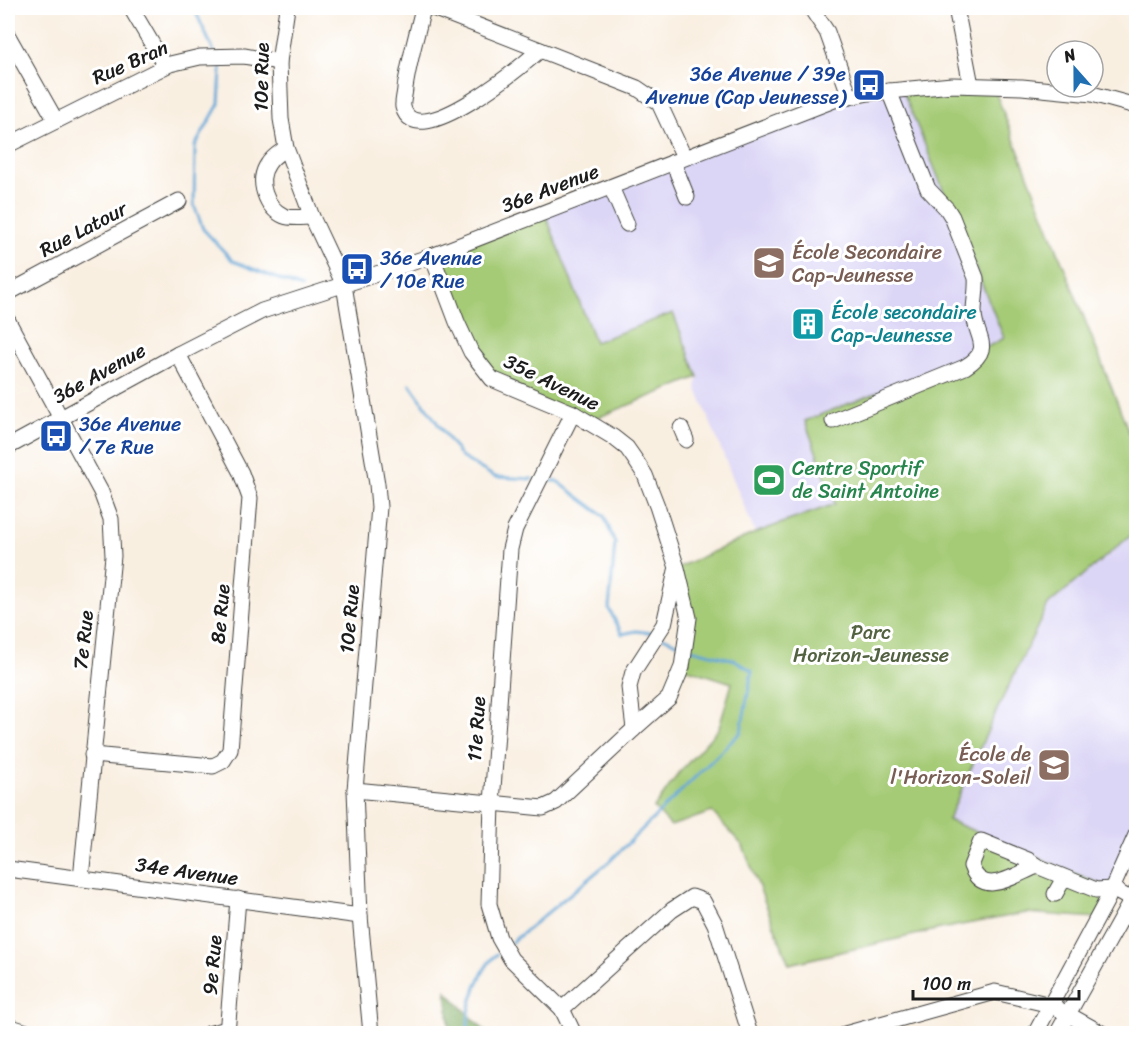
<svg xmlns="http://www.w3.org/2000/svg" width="1144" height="1041" font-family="Sriracha,sans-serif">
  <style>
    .built { fill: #dcd6f6 }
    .green { fill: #a5cb76; stroke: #607449; stroke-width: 1.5 }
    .forest { fill: #84af67; stroke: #506642; stroke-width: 1.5 }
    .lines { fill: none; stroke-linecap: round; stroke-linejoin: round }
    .stream { stroke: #61a5d6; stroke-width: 3 }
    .minor-casing { stroke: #3d3c3a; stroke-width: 17 }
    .minor { stroke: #fff; stroke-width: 15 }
    .labels { text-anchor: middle; stroke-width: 6; stroke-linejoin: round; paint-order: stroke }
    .street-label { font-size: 20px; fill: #1c1c1c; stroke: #fff }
    .transit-label { font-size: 20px; fill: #164399; stroke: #fff; text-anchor: start }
    .education-label { font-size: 20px; fill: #785e54; stroke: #fff; text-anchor: start }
    .culture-label { font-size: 20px; fill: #0d838f; stroke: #fff; text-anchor: start }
    .leisure-label { font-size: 20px; fill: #27864d; stroke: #fff; text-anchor: start }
    .park-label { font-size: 20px; fill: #536240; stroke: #fff }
  </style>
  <rect width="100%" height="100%" fill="#fff"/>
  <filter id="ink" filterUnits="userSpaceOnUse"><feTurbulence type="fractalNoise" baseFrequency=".0167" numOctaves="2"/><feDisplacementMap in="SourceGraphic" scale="12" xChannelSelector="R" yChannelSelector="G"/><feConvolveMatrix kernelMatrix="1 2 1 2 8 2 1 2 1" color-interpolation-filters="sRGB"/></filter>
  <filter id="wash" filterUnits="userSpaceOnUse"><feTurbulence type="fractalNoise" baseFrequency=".008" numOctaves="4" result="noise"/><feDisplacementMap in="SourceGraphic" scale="24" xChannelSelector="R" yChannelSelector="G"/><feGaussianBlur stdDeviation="1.35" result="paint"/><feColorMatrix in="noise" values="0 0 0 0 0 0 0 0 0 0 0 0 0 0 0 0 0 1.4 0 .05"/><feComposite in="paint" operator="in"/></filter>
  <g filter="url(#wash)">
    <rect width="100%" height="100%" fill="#f9efe1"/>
    <!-- built -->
    <g class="built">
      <polygon points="902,89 1004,338 974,354 805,421 835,504 755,533 696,387 698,377 672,313 595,342 545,213 790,116"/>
      <polygon points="1136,531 1136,831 1112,889 948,820 997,710 1049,605"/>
    </g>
    <!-- green -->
    <g class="green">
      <polygon points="993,86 1136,450 1136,531 1048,605 997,710 948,820 1112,889 1097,918 1026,913 940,929 789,964 743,846 712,812 671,826 654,808 678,774 719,728 732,683 682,667 689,618 677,568 755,533 835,504 805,421 974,354 1004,338 902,89"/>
      <polygon points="545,213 595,342 673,313 698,377 587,422 492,379 432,256"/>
    </g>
    <!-- forest -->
    <polygon class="forest" points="446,991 487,1033 450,1033"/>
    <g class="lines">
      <!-- stream -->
      <g class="stream">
        <polyline points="194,8 214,52"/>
        <polyline points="218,61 221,69 219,104 195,146 194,205 203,229 233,261 301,288"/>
        <polyline points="410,384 461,457 495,477 532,479"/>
        <polyline points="552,481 557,481 604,516 615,543 609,609 622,634 636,631 653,633"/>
        <polyline points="663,637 679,644"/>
        <polyline points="512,942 610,861 741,732 752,671 735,660 691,649"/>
        <path d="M469,1034C464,1012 480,968 497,954"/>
      </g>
    </g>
  </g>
  <g filter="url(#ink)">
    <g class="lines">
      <!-- minor casing -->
      <g class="minor-casing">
        <g id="minor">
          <polyline points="131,8 165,66"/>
          <polyline points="287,8 279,62 281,119 286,148 312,217 344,285 377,484 379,507 355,790 360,916 371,1034"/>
          <path d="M423,8C417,34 409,61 405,88C405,93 402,102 403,107C415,156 524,64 540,50"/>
          <polyline points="433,8 637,88 659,103 684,157"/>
          <polyline points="811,8 827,32 850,97"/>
          <polyline points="956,8 971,85"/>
          <polyline points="8,36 56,121"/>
          <polyline points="8,145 170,64 200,57 244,56 279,62"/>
          <path d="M286,148C279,153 272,157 268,164C256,181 266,208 284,216C291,219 304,217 312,217"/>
          <polyline points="673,162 687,197"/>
          <polyline points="611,187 627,224"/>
          <polyline points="8,293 179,201"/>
          <polyline points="8,321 101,492 111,519 113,556 81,878"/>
          <polyline points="573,413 515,529 510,549 492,803 489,904 499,938 511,959 562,1009 574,1034"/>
          <path d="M833,421L965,367C996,348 974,337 974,312C974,301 977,290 976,278L952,217L947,209L928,189L889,91"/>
          <polyline points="681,428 686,440"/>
          <polyline points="8,447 178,354 262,311 432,256 834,100 869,93 952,85 1022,87 1092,94 1136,106"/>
          <polyline points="634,729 629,687 633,672 664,624 676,571"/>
          <polyline points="92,755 213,766 223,761 230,750 250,498 241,473 178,354"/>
          <polyline points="355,790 543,808 556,802 634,729 669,698 682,667 689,618 677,568 657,506 645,475 634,458 627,448 613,437 573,413 492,379 471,352 457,322 432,256"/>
          <path d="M1037,866L1028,860L981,841L971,866C983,899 1014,875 1037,866L1096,890L1112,889L1136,902"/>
          <polyline points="8,869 360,916"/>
          <polyline points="1055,894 1064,878"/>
          <polyline points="562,1009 672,910 692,897 703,901 715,924 750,1034"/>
          <polyline points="8,1026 33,1034"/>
          <polyline points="208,1034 227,1029"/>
          <polyline points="227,1034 238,899"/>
          <polyline points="845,1034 995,992 1051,1005 1103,1034"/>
          <polyline points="1035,1034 1107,900 1136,835"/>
          <polyline points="1057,1034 1136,892"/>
        </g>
      </g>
      <!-- minor -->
      <use href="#minor" class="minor"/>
    </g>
  </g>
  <!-- icons -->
  <defs>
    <g id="bus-square" transform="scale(1.725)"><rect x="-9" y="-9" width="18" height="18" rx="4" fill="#1a4fb4" stroke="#fff"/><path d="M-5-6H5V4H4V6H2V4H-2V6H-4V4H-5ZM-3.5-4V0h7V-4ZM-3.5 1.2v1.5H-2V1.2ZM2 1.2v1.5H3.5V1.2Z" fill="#fff"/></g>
    <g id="school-square" transform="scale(1.725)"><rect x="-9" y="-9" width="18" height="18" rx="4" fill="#8d6e63" stroke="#fff"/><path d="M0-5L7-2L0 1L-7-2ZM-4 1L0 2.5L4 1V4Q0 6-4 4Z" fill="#fff"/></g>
    <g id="building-square" transform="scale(1.725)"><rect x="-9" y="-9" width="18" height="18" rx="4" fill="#0f9aa8" stroke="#fff"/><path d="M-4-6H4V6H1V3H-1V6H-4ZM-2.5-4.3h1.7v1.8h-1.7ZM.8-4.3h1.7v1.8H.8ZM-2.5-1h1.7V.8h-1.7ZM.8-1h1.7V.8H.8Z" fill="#fff"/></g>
    <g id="stadium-square" transform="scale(1.725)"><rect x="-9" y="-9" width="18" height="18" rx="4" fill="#2e9e5b" stroke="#fff"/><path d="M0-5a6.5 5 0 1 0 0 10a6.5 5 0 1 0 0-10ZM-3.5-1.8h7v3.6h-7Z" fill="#fff"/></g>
  </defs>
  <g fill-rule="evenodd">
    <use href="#bus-square" x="869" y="85"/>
    <use href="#school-square" x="769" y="263"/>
    <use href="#bus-square" x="357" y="269"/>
    <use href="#building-square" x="808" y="324"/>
    <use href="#bus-square" x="56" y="436"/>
    <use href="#stadium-square" x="769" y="480"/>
    <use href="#school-square" x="1054" y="765"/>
  </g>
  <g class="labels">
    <!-- street labels -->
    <g class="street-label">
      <text transform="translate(130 62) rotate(-24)" y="7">Rue Bran</text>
      <text transform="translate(261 77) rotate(-89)" y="7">10e Rue</text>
      <text transform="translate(550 188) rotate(-21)" y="7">36e Avenue</text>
      <text transform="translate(83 229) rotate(-28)" y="7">Rue Latour</text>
      <text transform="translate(99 373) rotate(-29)" y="7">36e Avenue</text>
      <text transform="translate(552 382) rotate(26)" y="7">35e Avenue</text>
      <text transform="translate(220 614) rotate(-85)" y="7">8e Rue</text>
      <text transform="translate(349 619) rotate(-85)" y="7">10e Rue</text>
      <text transform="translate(83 640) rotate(-84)" y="7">7e Rue</text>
      <text transform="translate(476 729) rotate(-86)" y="7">11e Rue</text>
      <text transform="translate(187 871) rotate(8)" y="7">34e Avenue</text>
      <text transform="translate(212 965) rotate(-85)" y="7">9e Rue</text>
    </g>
    <!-- transit labels -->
    <g class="transit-label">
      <text x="846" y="81" text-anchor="end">36e Avenue / 39e<tspan x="846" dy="23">Avenue (Cap Jeunesse)</tspan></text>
      <text x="380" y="265">36e Avenue<tspan x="380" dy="23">/ 10e Rue</tspan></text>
      <text x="79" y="431">36e Avenue<tspan x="79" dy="23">/ 7e Rue</tspan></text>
    </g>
    <!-- education labels -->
    <g class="education-label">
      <text x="792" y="259">École Secondaire<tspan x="792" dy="23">Cap-Jeunesse</tspan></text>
      <text x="1031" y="761" text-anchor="end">École de<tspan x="1031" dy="23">l'Horizon-Soleil</tspan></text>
    </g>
    <!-- culture labels -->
    <g class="culture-label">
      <text x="831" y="319">École secondaire<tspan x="831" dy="23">Cap-Jeunesse</tspan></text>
    </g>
    <!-- leisure labels -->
    <g class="leisure-label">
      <text x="792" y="475">Centre Sportif<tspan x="792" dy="23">de Saint Antoine</tspan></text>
    </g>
    <!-- park labels -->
    <g class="park-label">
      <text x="871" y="639">Parc<tspan x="871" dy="23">Horizon-Jeunesse</tspan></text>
    </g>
  </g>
  <!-- margin -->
  <rect width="1144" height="1041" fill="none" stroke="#fff" stroke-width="30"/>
  <!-- north arrow -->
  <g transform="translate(1075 69) rotate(339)"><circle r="28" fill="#ffffff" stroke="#a4a4a4" stroke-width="1.5"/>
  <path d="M0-4.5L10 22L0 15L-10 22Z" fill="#1f6fb2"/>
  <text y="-9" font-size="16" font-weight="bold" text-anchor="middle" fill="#1c1c1c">N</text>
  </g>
  <!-- scale -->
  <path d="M913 990v9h166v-9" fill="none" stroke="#1c1c1c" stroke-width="3"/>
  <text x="922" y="990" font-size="18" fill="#1c1c1c" stroke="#ffffff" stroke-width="4.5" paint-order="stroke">100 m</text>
</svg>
